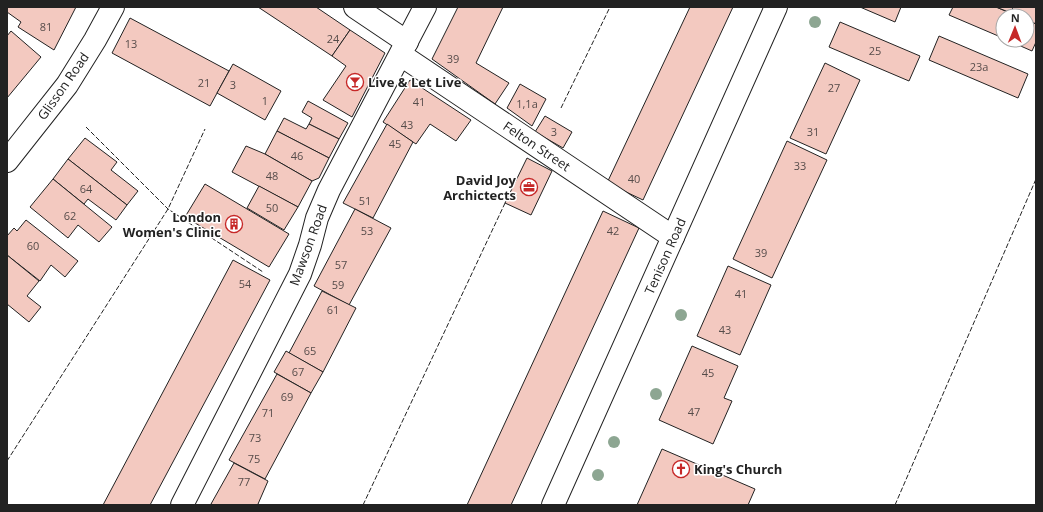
<svg xmlns="http://www.w3.org/2000/svg" width="1043" height="512" font-family="'Open Sans',sans-serif">
  <style>
    .building { fill: #f3c9c0; stroke: #222 }
    .lines { fill: none; stroke-linecap: round; stroke-linejoin: round }
    .street-casing { stroke: #222; stroke-width: 24 }
    .street { stroke: #fff; stroke-width: 22 }
    .fence { stroke: #222; stroke-width: 1; stroke-dasharray: 5 2; stroke-linecap: butt }
    .tree { fill: #8da692 }
    .labels { text-anchor: middle; stroke-width: 3; stroke-linejoin: round; paint-order: stroke }
    .number-label { font-size: 11px; fill: #564c4a }
    .poi-label { font-size: 13px; font-weight: bold; fill: #222; stroke: #fff; text-anchor: start }
    .street-label { font-size: 13px; fill: #222; stroke: #fff }
  </style>
  <rect width="100%" height="100%" fill="#fff"/>
  <!-- building -->
  <g class="building">
    <polygon points="7,7 76,7 54,50 18,27 21,22 7,12"/>
    <polygon points="258,7 316,7 350,30 332,56"/>
    <polygon points="458,7 503,7 476,63 509,83 495,104 432,59"/>
    <polygon points="690,7 733,7 643,200 607,183"/>
    <polygon points="860,7 901,7 895,22"/>
    <polygon points="953,7 996,7 1017,16 1003,16 1003,38 949,15"/>
    <polygon points="996,7 1013,7 1011,13"/>
    <polygon points="1013,7 1036,7 1036,24 1027,20 1027,16 1017,16 1011,13"/>
    <polygon points="130,18 229,71 210,106 112,53"/>
    <polygon points="1027,20 1036,24 1036,42 1032,51 1007,40 1027,40"/>
    <polygon points="840,22 920,56 909,81 829,47"/>
    <polygon points="350,30 385,53 352,117 323,100 346,66 332,56"/>
    <polygon points="11,31 41,57 7,98 7,36"/>
    <polygon points="939,36 1028,74 1018,98 929,60"/>
    <polygon points="825,63 860,80 826,154 790,138"/>
    <polygon points="233,64 281,91 265,120 217,93"/>
    <polygon points="410,80 471,120 456,141 430,124 416,144 383,122"/>
    <polygon points="520,84 546,99 532,126 507,108"/>
    <polygon points="308,101 348,123 339,139 309,124 312,118 302,112"/>
    <polygon points="545,116 572,132 563,148 535,132"/>
    <polygon points="284,118 306,129 309,124 339,139 329,158 277,131"/>
    <polygon points="387,124 413,142 373,218 343,203"/>
    <polygon points="277,131 329,158 319,178 312,181 265,154"/>
    <polygon points="85,138 117,162 111,170 138,191 127,205 68,159"/>
    <polygon points="787,141 827,160 772,278 733,259"/>
    <polygon points="246,146 265,154 312,181 298,207 232,172"/>
    <polygon points="527,158 552,171 531,215 505,203"/>
    <polygon points="68,159 127,205 116,220 88,199 84,204 53,179"/>
    <polygon points="53,179 112,227 99,242 78,225 68,238 30,207"/>
    <polygon points="205,184 289,234 269,267 185,217"/>
    <polygon points="259,186 298,207 284,230 247,208"/>
    <polygon points="355,209 391,228 349,305 314,286"/>
    <polygon points="603,211 639,228 511,505 467,505"/>
    <polygon points="26,220 78,261 65,277 51,265 40,281 7,255 7,236 14,228 17,231"/>
    <polygon points="7,255 39,281 27,296 41,307 29,322 7,304"/>
    <polygon points="233,260 270,280 150,505 103,505"/>
    <polygon points="728,266 771,285 740,355 697,336"/>
    <polygon points="322,291 356,308 323,372 289,353"/>
    <polygon points="692,346 738,366 724,398 732,401 713,444 659,420"/>
    <polygon points="286,351 323,372 311,393 274,372"/>
    <polygon points="277,374 311,393 265,479 229,460"/>
    <polygon points="662,449 755,489 748,505 637,505"/>
    <polygon points="234,463 268,481 258,504 260,505 214,505 211,504"/>
  </g>
  <g class="lines">
    <!-- street casing -->
    <g class="street-casing">
      <g id="street">
        <polyline points="355,7 407,42"/>
        <polyline points="401,55 673,237"/>
        <polyline points="7,161 67,85 95,40 113,7"/>
        <polyline points="182,505 300,274 310,245 317,218 329,190 425,7"/>
        <polyline points="553,505 776,7"/>
      </g>
    </g>
    <!-- street -->
    <use href="#street" class="street"/>
    <!-- fence -->
    <g class="fence">
      <polyline points="561,108 610,7"/>
      <polyline points="86,127 168,209 263,272"/>
      <polyline points="7,461 168,209 205,129"/>
      <polyline points="363,505 506,201"/>
      <polyline points="895,505 1036,179"/>
    </g>
  </g>
  <!-- trees -->
  <g class="tree">
    <circle cx="815" cy="22" r="6"/>
    <circle cx="681" cy="315" r="6"/>
    <circle cx="656" cy="394" r="6"/>
    <circle cx="614" cy="442" r="6"/>
    <circle cx="598" cy="475" r="6"/>
  </g>
  <!-- icons -->
  <defs>
    <g id="bar-ring" transform="scale(0.9)"><circle r="9.5" fill="#fff" stroke="#c62828" stroke-width="1.5"/><path d="M-6-5H6L.8 .8V4.5H3.5V6h-7V4.5H-.8V.8Z" fill="#c62828"/></g>
    <g id="office-ring" transform="scale(0.9)"><circle r="9.5" fill="#fff" stroke="#c62828" stroke-width="1.5"/><path d="M-6-3h4V-5.5h4V-3h4V5H-6ZM-1-4.5V-3h2v-1.5ZM-6 0V1H6V0Z" fill="#c62828"/></g>
    <g id="building-ring" transform="scale(0.9)"><circle r="9.5" fill="#fff" stroke="#c62828" stroke-width="1.5"/><path d="M-4-6H4V6H1V3H-1V6H-4ZM-2.5-4.3h1.7v1.8h-1.7ZM.8-4.3h1.7v1.8H.8ZM-2.5-1h1.7V.8h-1.7ZM.8-1h1.7V.8H.8Z" fill="#c62828"/></g>
    <g id="church-ring" transform="scale(0.9)"><circle r="9.5" fill="#fff" stroke="#c62828" stroke-width="1.5"/><path d="M-1.2-6h2.4v3.5h3.3v2.4h-3.3V6h-2.4V-.1h-3.3v-2.4h3.3Z" fill="#c62828"/></g>
  </defs>
  <g fill-rule="evenodd">
    <use href="#bar-ring" x="355" y="82"/>
    <use href="#office-ring" x="529" y="187"/>
    <use href="#building-ring" x="234" y="224"/>
    <use href="#church-ring" x="681" y="469"/>
  </g>
  <g class="labels">
    <!-- number labels -->
    <g class="number-label">
      <text x="46" y="31">81</text>
      <text x="333" y="43">24</text>
      <text x="131" y="48">13</text>
      <text x="875" y="55">25</text>
      <text x="453" y="63">39</text>
      <text x="979" y="71">23a</text>
      <text x="204" y="87">21</text>
      <text x="233" y="89">3</text>
      <text x="834" y="92">27</text>
      <text x="265" y="105">1</text>
      <text x="419" y="106">41</text>
      <text x="527" y="108">1,1a</text>
      <text x="407" y="129">43</text>
      <text x="554" y="136">3</text>
      <text x="813" y="136">31</text>
      <text x="395" y="148">45</text>
      <text x="297" y="160">46</text>
      <text x="800" y="170">33</text>
      <text x="272" y="180">48</text>
      <text x="634" y="183">40</text>
      <text x="86" y="193">64</text>
      <text x="365" y="205">51</text>
      <text x="272" y="212">50</text>
      <text x="70" y="220">62</text>
      <text x="367" y="235">53</text>
      <text x="613" y="235">42</text>
      <text x="33" y="250">60</text>
      <text x="761" y="257">39</text>
      <text x="341" y="269">57</text>
      <text x="245" y="288">54</text>
      <text x="338" y="289">59</text>
      <text x="741" y="298">41</text>
      <text x="333" y="314">61</text>
      <text x="725" y="334">43</text>
      <text x="310" y="355">65</text>
      <text x="298" y="376">67</text>
      <text x="708" y="377">45</text>
      <text x="287" y="401">69</text>
      <text x="694" y="416">47</text>
      <text x="268" y="417">71</text>
      <text x="255" y="442">73</text>
      <text x="254" y="463">75</text>
      <text x="244" y="486">77</text>
    </g>
    <!-- poi labels -->
    <g class="poi-label">
      <text x="368" y="87">Live &amp; Let Live</text>
      <text x="516" y="185" text-anchor="end">David Joy<tspan x="516" dy="15">Archictects</tspan></text>
      <text x="221" y="222" text-anchor="end">London<tspan x="221" dy="15">Women's Clinic</tspan></text>
      <text x="694" y="474">King's Church</text>
    </g>
    <!-- street labels -->
    <g class="street-label">
      <text transform="translate(63 86) rotate(-55)" y="5">Glisson Road</text>
      <text transform="translate(537 146) rotate(34)" y="5">Felton Street</text>
      <text transform="translate(308 245) rotate(-70)" y="5">Mawson Road</text>
      <text transform="translate(665 256) rotate(-66)" y="5">Tenison Road</text>
    </g>
  </g>
  <!-- border -->
  <rect width="1043" height="512" fill="none" stroke="#222222" stroke-width="16"/>
  <!-- north arrow -->
  <g transform="translate(1015 28) rotate(1)"><circle r="19" fill="#ffffff" stroke="#a7a7a7"/>
  <path d="M0-3L7 15L0 10L-7 15Z" fill="#c62828"/>
  <text y="-6" font-size="11" font-weight="bold" text-anchor="middle" fill="#222222">N</text>
  </g>
</svg>
